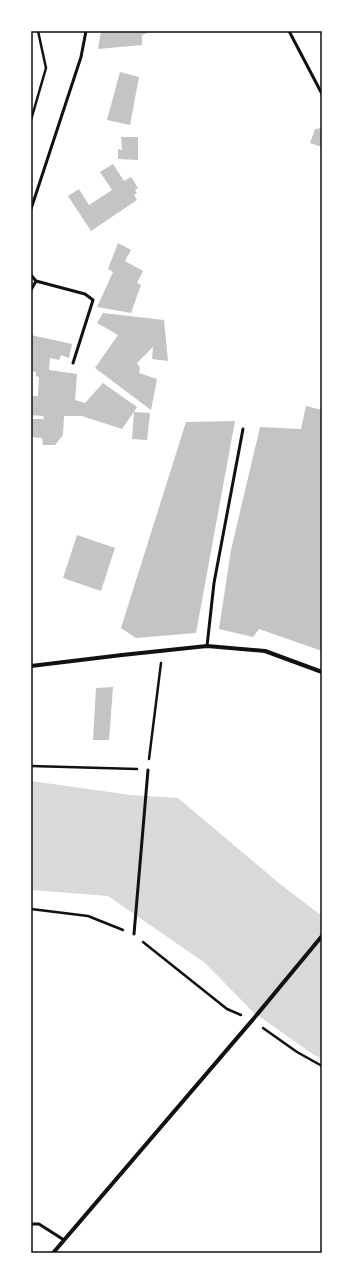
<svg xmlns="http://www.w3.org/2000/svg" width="353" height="1284" font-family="'Sofia Sans Condensed',sans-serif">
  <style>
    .water { fill: #d9d9d9 }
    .building { fill: #c4c4c4 }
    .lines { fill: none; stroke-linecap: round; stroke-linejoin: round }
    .path { stroke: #111; stroke-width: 2.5 }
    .service { stroke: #111; stroke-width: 3 }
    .minor { stroke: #111; stroke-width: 4 }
    .neatline { fill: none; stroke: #111; stroke-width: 1.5 }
  </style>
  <rect width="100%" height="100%" fill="#fff"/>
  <!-- water -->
  <polygon class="water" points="31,781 131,795 178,798 280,884 322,916 322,1058 314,1055 253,1012 205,963 108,896 31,890"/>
  <!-- building -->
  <g class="building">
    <polygon points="101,31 153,31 142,35 142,45 98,49"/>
    <polygon points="120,72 139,77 130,125 107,120"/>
    <polygon points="322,128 322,147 310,143 315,129"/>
    <polygon points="121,137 138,137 138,160 118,159 118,149 122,150"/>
    <polygon points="113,164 124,181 131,177 138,188 135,190 137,193 134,195 137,200 91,231 68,196 79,189 89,205 112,190 100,172"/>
    <polygon points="118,243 131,250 125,261 143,271 137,283 141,285 131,313 97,307 113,272 108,269"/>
    <polygon points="103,313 164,320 168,361 152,359 153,347 137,363 140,368 139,373 157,379 151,410 95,368 118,335 97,323"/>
    <polygon points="31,335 72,344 69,358 61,355 59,360 50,358 49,370 77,374 75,400 85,403 103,383 137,407 134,412 150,413 147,440 132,439 134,412 122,429 82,416 64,416 63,435 55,445 43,445 42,438 31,437 31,419 44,419 43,416 31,415 31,396 38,396 39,377 36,376 36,372 31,371"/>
    <polygon points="306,406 322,410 322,651 259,629 253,637 219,629 231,550 260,427 301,429"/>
    <polygon points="235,421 196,633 136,638 121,628 186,422"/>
    <polygon points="77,535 115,548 101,591 63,578"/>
    <polygon points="113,687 109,740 93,740 96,688"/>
  </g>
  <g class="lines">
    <!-- path -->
    <g class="path">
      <polyline points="31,120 46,68 38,31"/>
      <polyline points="149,759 161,663"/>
      <polyline points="31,766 137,769"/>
      <polyline points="31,909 88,916 123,930"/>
      <polyline points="143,942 227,1009 241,1015"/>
      <polyline points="263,1028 297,1052 322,1066"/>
    </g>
    <!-- service -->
    <g class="service">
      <polyline points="289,31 322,94"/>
      <polyline points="31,209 81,57 86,31"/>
      <polyline points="31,275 36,281 85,294 93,300 73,363"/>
      <polyline points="31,290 36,281"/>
      <polyline points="207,646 214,583 243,429"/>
      <polyline points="134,934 148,770"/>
      <polyline points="31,1224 39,1224 64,1240"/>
    </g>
    <!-- minor -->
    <g class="minor">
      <polyline points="31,666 122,655 207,646 265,651 322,672"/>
      <polyline points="53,1253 255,1017 322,936"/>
    </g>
  </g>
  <!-- border -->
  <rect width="353" height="1284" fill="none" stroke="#ffffff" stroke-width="64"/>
  <rect x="32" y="32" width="289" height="1220" class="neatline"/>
</svg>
